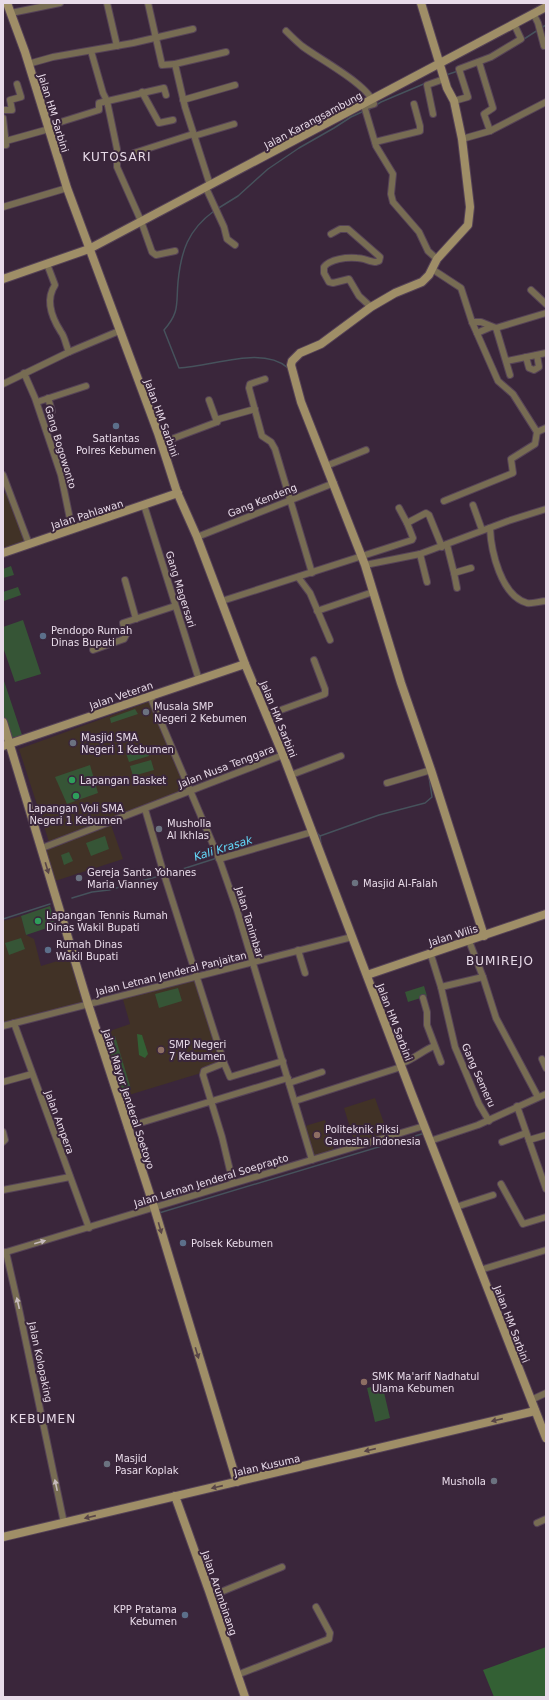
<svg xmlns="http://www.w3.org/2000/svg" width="549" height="1700" font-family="'DejaVu Sans',sans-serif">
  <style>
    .education { fill: #413226 }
    .green { fill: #365536 }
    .forest { fill: #336034 }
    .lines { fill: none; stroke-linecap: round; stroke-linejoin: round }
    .stream { stroke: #46525c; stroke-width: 1.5 }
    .street-casing { stroke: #564357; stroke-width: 8 }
    .secondary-casing { stroke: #564357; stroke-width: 10 }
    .street { stroke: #776c53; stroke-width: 6 }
    .secondary { stroke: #9f8e67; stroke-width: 8 }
    .oneway { fill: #584548 }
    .oneway2 { fill: #c6babc }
    .service-dot { fill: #5c6f8a; stroke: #3a263b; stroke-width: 1.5 }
    .worship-dot { fill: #6b7280; stroke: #3a263b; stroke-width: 1.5 }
    .leisure-dot { fill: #2e9e5b; stroke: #3a263b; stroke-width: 1.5 }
    .education-dot { fill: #8d6e63; stroke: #3a263b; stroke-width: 1.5 }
    .labels { text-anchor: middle; stroke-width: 4; stroke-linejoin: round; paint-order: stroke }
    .street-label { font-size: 10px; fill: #e8dbe9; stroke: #3a263b }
    .poi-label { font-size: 10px; fill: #e8dbe9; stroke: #3a263b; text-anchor: start }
    .water-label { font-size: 11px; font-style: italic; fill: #63dbfc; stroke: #3a263b }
    .quarter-label { font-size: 12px; letter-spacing: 1px; fill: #e8dbe9; stroke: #3a263b }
  </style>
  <rect width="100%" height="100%" fill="#3a263b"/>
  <!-- education -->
  <g class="education">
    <polygon points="10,492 28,543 3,552 3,494"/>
    <polygon points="151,701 189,791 110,822 123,859 52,882 42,848 50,845 19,749"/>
    <polygon points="21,916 26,935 34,939 41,966 74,956 88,1004 3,1026 3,921"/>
    <polygon points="198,976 224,1066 119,1098 98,1035 130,1024 122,996"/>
    <polygon points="375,1098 389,1137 356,1147 344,1108"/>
    <polygon points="325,1120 335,1153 312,1160 302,1127"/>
  </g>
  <!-- green -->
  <g class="green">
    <polygon points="11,566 14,575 3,578 3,569"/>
    <polygon points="18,587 21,595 4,601 3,592"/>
    <polygon points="23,620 41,674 15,682 3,647 3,627"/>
    <polygon points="3,678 24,741 14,745 3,716"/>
    <polygon points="135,709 138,714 111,723 110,718"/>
    <polygon points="146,746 149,756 129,762 126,753"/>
    <polygon points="151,760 154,770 133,776 130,766"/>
    <polygon points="90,765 98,793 67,804 55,777"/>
    <polygon points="105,836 109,849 91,856 86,843"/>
    <polygon points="69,852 73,861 64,865 61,855"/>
    <polygon points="50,906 56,925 26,935 21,916"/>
    <polygon points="21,938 25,949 9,955 5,943"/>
    <polygon points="424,986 427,996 408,1002 405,992"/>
    <polygon points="178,988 182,1001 159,1008 155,994"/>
    <polygon points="115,1036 131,1089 123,1092 106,1039"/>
    <polygon points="382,1384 390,1418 375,1422 367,1388"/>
  </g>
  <!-- forest -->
  <g class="forest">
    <polygon points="137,1034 142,1035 148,1054 145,1058 139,1055"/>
    <polygon points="546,1647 546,1697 494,1697 483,1670"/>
  </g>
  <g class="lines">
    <!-- stream -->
    <g class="stream">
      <polyline points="541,28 546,25"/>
      <polyline points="524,39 538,30"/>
      <polyline points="446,75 458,71"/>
      <polyline points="368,110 381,102 426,83"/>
      <polyline points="217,209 238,196 268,169 299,148 334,128 351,117 364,111"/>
      <path d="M214,211C188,230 181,251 178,282C176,304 180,312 164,330L179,368C212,367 262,345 288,368"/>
      <polyline points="316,832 320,836 379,815 425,803 432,797 429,777"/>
      <polyline points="320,836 321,844"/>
      <polyline points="167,874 217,858"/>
      <polyline points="72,898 92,892 109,890 163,875"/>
      <polyline points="3,919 50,904"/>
      <polyline points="159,1213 425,1133"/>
    </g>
    <!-- street casing -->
    <g class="street-casing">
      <g id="street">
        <polyline points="107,3 117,46"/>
        <polyline points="148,3 162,65 175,64 185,107 210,185"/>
        <polyline points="11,13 60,3"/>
        <polyline points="533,13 538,23 544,46"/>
        <path d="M286,31C291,36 296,41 302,46C319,59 369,85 374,104L366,106L365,109L376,146L393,174L391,194L393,202L419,232L428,251L437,259"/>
        <polyline points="91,51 103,93 107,101 117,149 117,167 141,221 152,252 156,255 175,251"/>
        <polyline points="479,62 493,108 484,114 490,131"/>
        <polyline points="28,64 53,57 133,43 193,29"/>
        <polyline points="175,64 226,52"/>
        <polyline points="142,92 159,123 173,120"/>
        <polyline points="183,100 235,85"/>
        <polyline points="454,101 468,97 459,69 491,57 521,39 514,24"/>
        <polyline points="3,110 12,110 10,100 21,97 17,84"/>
        <polyline points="433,114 427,85 444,79"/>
        <polyline points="3,118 6,145 3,145"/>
        <polyline points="48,126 99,110 99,103 164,88 166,95"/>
        <polyline points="194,136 234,124"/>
        <polyline points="462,139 490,131 546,102"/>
        <polyline points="6,141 49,129"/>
        <polyline points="375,142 420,131 420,126 414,104"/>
        <polyline points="134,153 193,134"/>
        <polyline points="206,188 224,227 227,239 235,245"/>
        <polyline points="3,207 67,188"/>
        <path d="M331,234L340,229H348L380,257L379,261L376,262C370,262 364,258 357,258C347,257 330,259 324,267V273L329,282L333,283L349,279L359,296L371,307"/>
        <path d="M47,264L55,285C45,300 52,318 61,332C65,337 66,346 69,352"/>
        <polyline points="432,269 461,288 472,322 498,381 513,394 537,432 546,428"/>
        <polyline points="531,290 546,304"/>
        <polyline points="472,322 481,322 496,328 546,313"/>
        <polyline points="496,328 510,375"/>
        <polyline points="477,333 491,327"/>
        <polyline points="526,357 529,368 534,370 539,367 537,355"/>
        <polyline points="507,361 546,353"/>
        <polyline points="24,373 35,398 61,475 72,529"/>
        <polyline points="265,379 250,384 249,388 262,436 271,442 275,449 312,573"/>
        <polyline points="3,384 69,352 119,331"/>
        <polyline points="48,398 52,411"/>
        <polyline points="209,400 217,422"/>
        <polyline points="37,402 86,386"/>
        <polyline points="161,443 217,422 219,419 255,409"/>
        <polyline points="326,466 366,450"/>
        <polyline points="3,475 29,544"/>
        <polyline points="444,501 513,473 511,459 535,444 537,432"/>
        <polyline points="144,505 199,680"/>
        <polyline points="473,505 482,530"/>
        <polyline points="399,508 407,523"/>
        <path d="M490,528C491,551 501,596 527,603C533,604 540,601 546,601"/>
        <polyline points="197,537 334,483"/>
        <polyline points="447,545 454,573 471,568"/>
        <polyline points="420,554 427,582"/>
        <polyline points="365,565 420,554 508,521 546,509"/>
        <polyline points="454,573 457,588"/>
        <polyline points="298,577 310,593 330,640"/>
        <polyline points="125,580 136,619"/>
        <polyline points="222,601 412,540 413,538 407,523 426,513 429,515 442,547"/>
        <polyline points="317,611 373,592"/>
        <polyline points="93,650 124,639 126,635 123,623 175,606"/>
        <polyline points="150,696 220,861 237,910 312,1160"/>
        <polyline points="267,715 325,694 325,689 314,660"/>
        <polyline points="291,775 341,756"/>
        <polyline points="387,783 431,770"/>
        <polyline points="145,809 163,871 224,1063 204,1071 203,1075 222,1137 233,1183"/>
        <polyline points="42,848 283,755"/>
        <polyline points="219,859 312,832"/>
        <polyline points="298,950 305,973"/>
        <polyline points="430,952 441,987 455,1047 479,1104 489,1121"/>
        <polyline points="483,977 496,1018 538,1097"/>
        <polyline points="441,987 483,977 469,941"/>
        <polyline points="423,998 427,1012 427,1025 441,1062"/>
        <polyline points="14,1023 89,1228"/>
        <polyline points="3,1026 352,937"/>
        <polyline points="542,1059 546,1068"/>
        <polyline points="224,1063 230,1077 283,1061"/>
        <path d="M400,1064C413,1060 422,1051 434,1046"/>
        <polyline points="3,1082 32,1074"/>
        <polyline points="289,1083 322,1072"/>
        <polyline points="295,1101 401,1067"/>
        <polyline points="517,1106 546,1189"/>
        <polyline points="127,1127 288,1078"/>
        <polyline points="3,1132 5,1140 3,1142"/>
        <polyline points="529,1140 546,1135"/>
        <polyline points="430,1141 478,1125 546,1094"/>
        <polyline points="502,1142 526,1133"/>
        <polyline points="501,1184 523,1224 546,1217"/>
        <polyline points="3,1190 70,1177"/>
        <polyline points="456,1207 493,1195"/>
        <polyline points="6,1252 19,1309 64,1523"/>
        <polyline points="3,1253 424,1126"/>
        <polyline points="480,1270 546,1250"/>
        <polyline points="531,1400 546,1393"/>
        <polyline points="537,1523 546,1519"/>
        <polyline points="211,1596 282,1567"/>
        <polyline points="237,1675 329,1639 330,1633 316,1607"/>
      </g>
    </g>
    <!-- secondary casing -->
    <g class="secondary-casing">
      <g id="secondary">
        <polyline points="7,3 25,52 67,188 158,433 177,492 197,537 245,664 283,755 411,1092 546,1438"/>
        <polyline points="421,3 447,88 454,101 462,139 470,207 468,225 437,259 429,275 422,282 395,293 371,307 321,344 300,353 292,361 291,365 301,402 365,565 401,683 431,770 484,936"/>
        <polyline points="3,279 89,249 546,7"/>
        <polyline points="3,553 178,493"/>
        <polyline points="3,722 88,1004 154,1207 237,1482"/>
        <polyline points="3,746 245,664"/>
        <polyline points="367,975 546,914"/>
        <polyline points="175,1496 209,1591 245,1697"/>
        <polyline points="3,1537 535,1411"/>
      </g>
    </g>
    <!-- street -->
    <use href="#street" class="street"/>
    <!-- secondary -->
    <use href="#secondary" class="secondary"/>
  </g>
  <!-- one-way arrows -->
  <defs><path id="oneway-solid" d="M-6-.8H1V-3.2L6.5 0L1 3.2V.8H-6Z"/></defs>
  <g class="oneway">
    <use href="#oneway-solid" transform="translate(47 868) rotate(73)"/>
    <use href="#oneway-solid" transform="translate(160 1228) rotate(74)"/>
    <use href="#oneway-solid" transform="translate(197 1353) rotate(73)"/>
    <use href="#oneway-solid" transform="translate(497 1420) rotate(167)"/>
    <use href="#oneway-solid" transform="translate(370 1450) rotate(167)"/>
    <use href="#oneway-solid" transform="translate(217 1487) rotate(167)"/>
    <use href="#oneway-solid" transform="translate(90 1517) rotate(167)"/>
  </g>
  <g class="oneway2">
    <use href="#oneway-solid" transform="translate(40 1242) rotate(-16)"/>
    <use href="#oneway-solid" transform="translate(18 1303) rotate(-103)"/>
    <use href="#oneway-solid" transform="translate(56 1485) rotate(-102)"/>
  </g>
  <!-- markers -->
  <g class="service-dot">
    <circle cx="116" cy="426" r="4"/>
    <circle cx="43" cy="636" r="4"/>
    <circle cx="48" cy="950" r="4"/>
    <circle cx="183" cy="1243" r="4"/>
    <circle cx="185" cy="1615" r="4"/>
  </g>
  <g class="worship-dot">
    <circle cx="146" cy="712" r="4"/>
    <circle cx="73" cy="743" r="4"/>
    <circle cx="159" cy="829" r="4"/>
    <circle cx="79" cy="878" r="4"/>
    <circle cx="355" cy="883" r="4"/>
    <circle cx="107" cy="1464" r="4"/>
    <circle cx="494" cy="1481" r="4"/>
  </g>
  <g class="leisure-dot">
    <circle cx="72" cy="780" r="4"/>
    <circle cx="76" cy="796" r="4"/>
    <circle cx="38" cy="921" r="4"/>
  </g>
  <g class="education-dot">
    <circle cx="161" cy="1050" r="4"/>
    <circle cx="317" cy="1135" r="4"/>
    <circle cx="364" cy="1382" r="4"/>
  </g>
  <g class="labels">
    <!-- street labels -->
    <g class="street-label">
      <text transform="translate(54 113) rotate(73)" y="4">Jalan HM Sarbini</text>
      <text transform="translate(313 120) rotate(-28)" y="4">Jalan Karangsambung</text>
      <text transform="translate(162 418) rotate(70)" y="4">Jalan HM Sarbini</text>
      <text transform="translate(61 447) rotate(73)" y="4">Gang Bogowonto</text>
      <text transform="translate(262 500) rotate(-22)" y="4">Gang Kendeng</text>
      <text transform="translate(87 514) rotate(-18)" y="4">Jalan Pahlawan</text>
      <text transform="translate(181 589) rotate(73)" y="4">Gang Magersari</text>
      <text transform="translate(121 695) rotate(-19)" y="4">Jalan Veteran</text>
      <text transform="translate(279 719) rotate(68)" y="4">Jalan HM Sarbini</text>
      <text transform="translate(226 766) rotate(-21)" y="4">Jalan Nusa Tenggara</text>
      <text transform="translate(250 922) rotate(73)" y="4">Jalan Tanimbar</text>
      <text transform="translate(453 935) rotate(-17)" y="4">Jalan Wilis</text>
      <text transform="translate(171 973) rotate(-14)" y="4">Jalan Letnan Jenderal Panjaitan</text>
      <text transform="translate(395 1022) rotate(69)" y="4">Jalan HM Sarbini</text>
      <text transform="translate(479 1075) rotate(66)" y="4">Gang Semeru</text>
      <text transform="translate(129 1099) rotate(72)" y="4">Jalan Mayor Jenderal Soetoyo</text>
      <text transform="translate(60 1122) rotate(70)" y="4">Jalan Ampera</text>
      <text transform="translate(211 1180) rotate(-17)" y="4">Jalan Letnan Jenderal Soeprapto</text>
      <text transform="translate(512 1324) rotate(69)" y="4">Jalan HM Sarbini</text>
      <text transform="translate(41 1362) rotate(78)" y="4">Jalan Kolopaking</text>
      <text transform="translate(267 1465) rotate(-13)" y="4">Jalan Kusuma</text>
      <text transform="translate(220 1593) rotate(71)" y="4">Jalan Arumbinang</text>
    </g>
    <!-- poi labels -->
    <g class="poi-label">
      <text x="116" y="442" text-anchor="middle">Satlantas<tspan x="116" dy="12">Polres Kebumen</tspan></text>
      <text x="51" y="634">Pendopo Rumah<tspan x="51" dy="12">Dinas Bupati</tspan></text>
      <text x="154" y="710">Musala SMP<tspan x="154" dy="12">Negeri 2 Kebumen</tspan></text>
      <text x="81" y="741">Masjid SMA<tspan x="81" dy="12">Negeri 1 Kebumen</tspan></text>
      <text x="80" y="784">Lapangan Basket</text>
      <text x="76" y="812" text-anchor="middle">Lapangan Voli SMA<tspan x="76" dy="12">Negeri 1 Kebumen</tspan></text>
      <text x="167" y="827">Musholla<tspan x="167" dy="12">Al Ikhlas</tspan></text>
      <text x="87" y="876">Gereja Santa Yohanes<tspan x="87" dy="12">Maria Vianney</tspan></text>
      <text x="363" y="887">Masjid Al-Falah</text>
      <text x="46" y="919">Lapangan Tennis Rumah<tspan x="46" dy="12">Dinas Wakil Bupati</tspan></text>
      <text x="56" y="948">Rumah Dinas<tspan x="56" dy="12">Wakil Bupati</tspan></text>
      <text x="169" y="1048">SMP Negeri<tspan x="169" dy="12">7 Kebumen</tspan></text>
      <text x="325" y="1133">Politeknik Piksi<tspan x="325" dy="12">Ganesha Indonesia</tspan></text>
      <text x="191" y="1247">Polsek Kebumen</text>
      <text x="372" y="1380">SMK Ma'arif Nadhatul<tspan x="372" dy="12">Ulama Kebumen</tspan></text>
      <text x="115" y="1462">Masjid<tspan x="115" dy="12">Pasar Koplak</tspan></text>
      <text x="486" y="1485" text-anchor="end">Musholla</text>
      <text x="177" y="1613" text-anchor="end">KPP Pratama<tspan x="177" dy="12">Kebumen</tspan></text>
    </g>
    <!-- water labels -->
    <g class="water-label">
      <text transform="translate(223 848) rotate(-17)" y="4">Kali Krasak</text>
    </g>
    <!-- quarter labels -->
    <g class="quarter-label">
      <text x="117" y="161">KUTOSARI</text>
      <text x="500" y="965">BUMIREJO</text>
      <text x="43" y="1423">KEBUMEN</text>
    </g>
  </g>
  <!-- border -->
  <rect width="549" height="1700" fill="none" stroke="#e8dbe9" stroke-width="8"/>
</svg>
